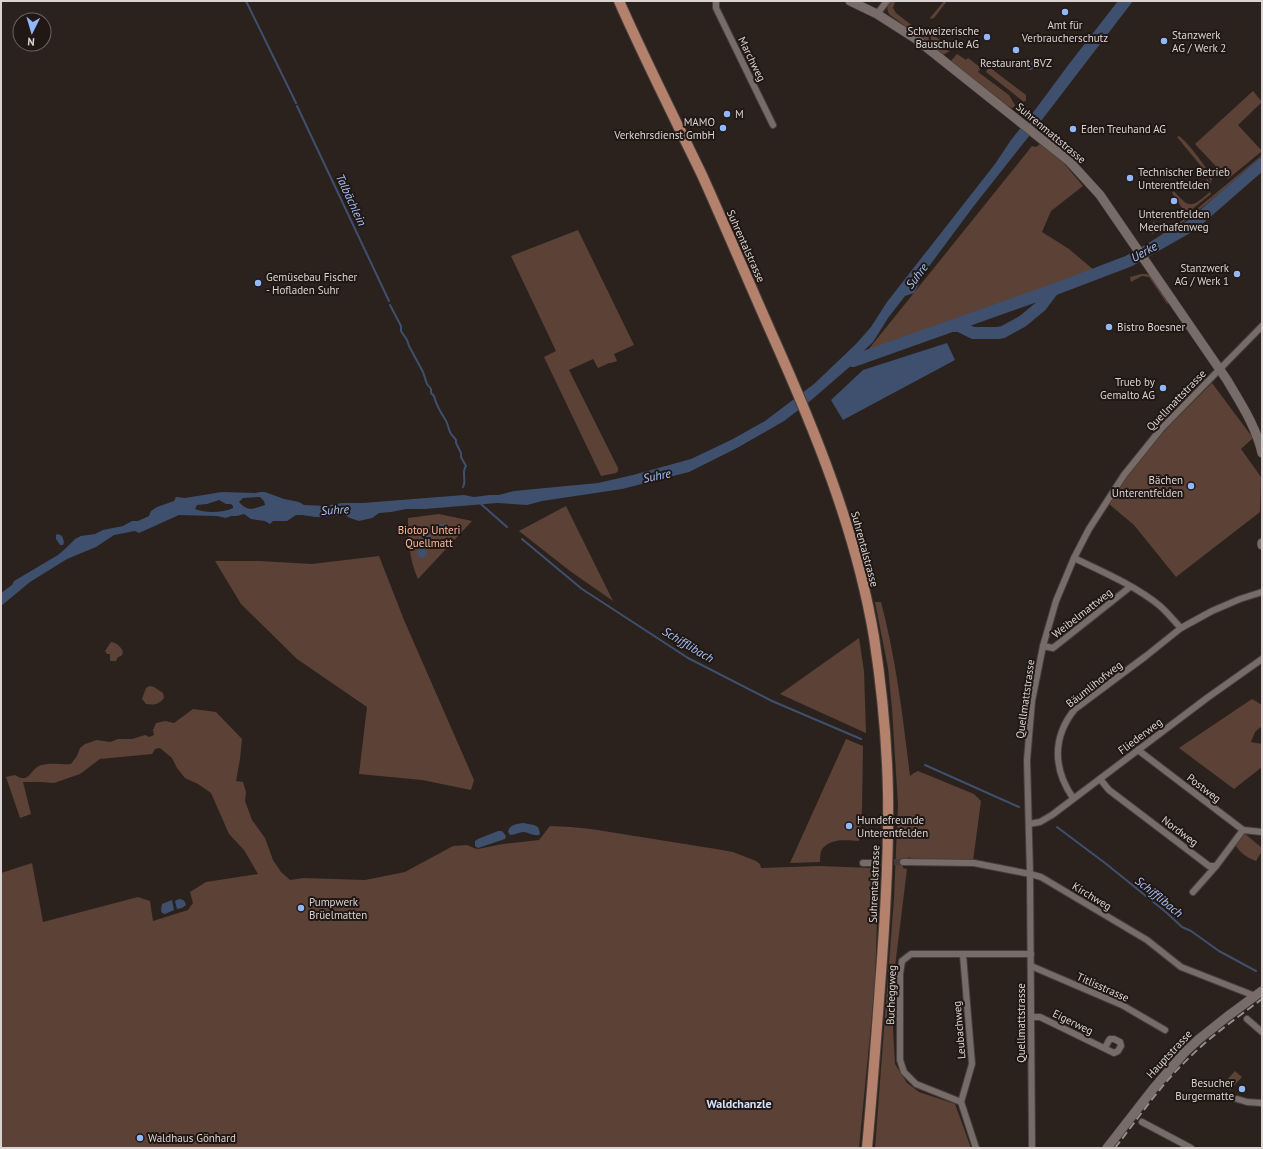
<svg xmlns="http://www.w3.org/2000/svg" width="1263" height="1149" font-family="'PT Sans',sans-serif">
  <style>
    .green { fill: #5c4136 }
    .water { fill: #3f506e; fill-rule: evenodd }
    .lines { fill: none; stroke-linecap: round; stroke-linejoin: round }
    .stream { stroke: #3f506e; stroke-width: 2 }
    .river { stroke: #3f506e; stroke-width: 12 }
    .street-tunnel { stroke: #453d39; stroke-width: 6; stroke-dasharray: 6 3; stroke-linecap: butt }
    .street-casing { stroke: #473f3c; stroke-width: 8 }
    .secondary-casing { stroke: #473f3c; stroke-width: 10 }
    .primary-casing { stroke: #473f3c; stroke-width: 12 }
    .street { stroke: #776c68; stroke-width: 6 }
    .secondary { stroke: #776c68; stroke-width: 9 }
    .primary { stroke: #b4816c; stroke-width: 10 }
    .rail { stroke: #958d8a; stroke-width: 2; stroke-dasharray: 8 4; stroke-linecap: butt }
    .poi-dot { fill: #91b8fd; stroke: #211815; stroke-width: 1.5 }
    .labels { text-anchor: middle; stroke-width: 4; stroke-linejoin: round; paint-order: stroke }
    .poi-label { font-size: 11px; fill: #dad3d1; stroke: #211815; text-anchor: start }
    .street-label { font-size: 11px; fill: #dad3d1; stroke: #211815 }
    .park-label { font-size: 11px; fill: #fcbba0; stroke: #211815 }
    .water-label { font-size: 12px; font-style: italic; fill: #a6c5fc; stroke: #211815 }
    .neighbourhood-label { font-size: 12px; font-weight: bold; fill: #d2e1fb; stroke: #211815 }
  </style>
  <rect width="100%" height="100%" fill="#2b221e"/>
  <!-- green -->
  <g class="green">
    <path d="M890,1L895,2L893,8L896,13L914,27L918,28L922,33H928L929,42H927L890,15C886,10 887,6 890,1Z"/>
    <polygon points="944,1 947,1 934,18 931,19 930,18"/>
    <polygon points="930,32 942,42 946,50 950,51 943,55 932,45"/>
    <polygon points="957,54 966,60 968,58 981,68 978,72 1009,95 1016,107 1012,108 1008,106 951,61"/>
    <polygon points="989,67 1026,95 1026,100 1024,102 986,72"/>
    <polygon points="1253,91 1262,102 1238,125 1262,151 1228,179 1195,144"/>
    <path d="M1179,136C1187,141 1209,170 1212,179L1210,185L1206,180L1207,179L1210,182L1211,181L1209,178L1210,177L1177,137Z"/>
    <polygon points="1040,144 1063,162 1083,186 1051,211 1042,232 1069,249 1095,271 868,350 1032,146 1036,147"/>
    <path d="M1262,155V156C1237,177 1213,200 1186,220C1175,228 1163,236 1151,244L1152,241L1186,218Z"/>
    <path d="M1174,191C1190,210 1192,207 1210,192L1211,194L1186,214L1172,193Z"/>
    <polygon points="1154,222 1158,230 1157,232 1152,234 1148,229 1148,227"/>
    <polygon points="578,230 634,345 614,354 617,361 611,363 609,363 598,368 593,359 569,370 618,468 618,471 616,473 601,476 544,357 556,351 511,256"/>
    <polygon points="1141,274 1146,274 1150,275 1167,299 1168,305 1149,277 1142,276 1131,282 1130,277"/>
    <path d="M1212,383L1253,438L1241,449L1261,477L1260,512L1176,577L1134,525L1109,504C1135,457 1175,420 1212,383Z"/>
    <polygon points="566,506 613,601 570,571 519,531"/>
    <path d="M439,514L472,521L418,579C409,559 408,539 408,518Z"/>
    <polygon points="379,556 404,620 474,780 471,790 422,780 359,774 367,707 297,659 241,604 215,561 259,561 312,564"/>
    <path d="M875,602H881C896,659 903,718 910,776L914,773L918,771L974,794L981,801L973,861L911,860L910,857L903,860V868L907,869L894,975L893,1030L895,1064L907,1083L919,1092L955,1104L971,1148H875L894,898L898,805L892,709L888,668Z"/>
    <polygon points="859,638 864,671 866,733 780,694"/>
    <path d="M111,642C117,643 122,647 123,653L121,656L118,657L116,661H110V654H107L105,651Z"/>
    <path d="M150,686L154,687L163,693L164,698C158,705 154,705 146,704L142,699L146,688Z"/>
    <polygon points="1252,699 1262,705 1262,726 1255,732 1251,742 1262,744 1262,767 1234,789 1179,748"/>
    <path d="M193,709L216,712L242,739L240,759L236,781L243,782L246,792L245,801L252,820L265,838L273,860L281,872L290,880L303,878L365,880L405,872L453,846L467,845L474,848L478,849L503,844L539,840L550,826L571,827L591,829L716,849L733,852L756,861L760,864L761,868L819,866L872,868L878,889L875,983L859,1148H1V873L32,863L43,922L138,897L150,901L153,921L188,910L193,903L190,892L206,882L258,874L244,850L229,834L211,793L198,784L185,778L177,768L172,758L160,748L155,749L152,754L100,759L80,774L54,783L41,782H23L31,814L20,818L6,777L15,775C31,785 29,768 42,765C52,762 61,765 71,764L77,756L80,748L85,744L97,740L110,742L118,739H132L145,735L149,737L154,735L153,730L156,723L165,721L174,723Z"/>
    <path d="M846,739L863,746L862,809L859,841C847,840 830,838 822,849C820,853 820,858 820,862L790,863Z"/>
    <path d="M1244,833L1262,848V851L1256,861C1246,857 1240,853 1235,844Z"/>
    <polygon points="1235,1071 1242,1077 1230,1090 1223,1084"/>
  </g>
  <!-- water -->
  <g class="water">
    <path d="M1118,1H1133L1041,121L973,207L927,269L920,276L919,284L914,293L905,296L888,318L873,342L853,361V364L809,402L784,421L737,448L689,472L622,489L542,501L527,505L497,503L425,509H406L391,512L379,513L372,518L359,521L350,518L343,514L336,516L316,517L302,515H296L287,521H273L270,524L265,521L251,519L244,514L237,516H231L226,518L217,516L179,515L139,533L135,531L114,535L96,547L67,559L30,582L1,606V593L12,585L14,581L58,555L65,549L75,539L81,536L95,534L103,530L123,526L132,521H138L149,516L151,511L157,507L174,501L176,497L185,498L222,492L256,493L260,492H265L284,499L299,502L304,505L325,506L342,503H363L464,495L474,497L490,495H499L514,491L598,483L633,475L691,459L733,439L765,421L814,384L856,344L871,327L887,302L995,164L1011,140L1035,110L1069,64ZM260,497L264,501L265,505C254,508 249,513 239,502L243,498ZM219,500L226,504H231L233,506V508C223,513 205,513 195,509L197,505L207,504Z"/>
    <polygon points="1029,58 1038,65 1031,70 1026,69 1024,65"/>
    <polygon points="947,343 955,360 843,420 831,400 863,370"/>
    <path d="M436,524H444L447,525L449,530C443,540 435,536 429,528L431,525Z"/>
    <polygon points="424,532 427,533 431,537 431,543 425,544 421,540"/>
    <polygon points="58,534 62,536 64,542 63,545 60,545 56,539 56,535"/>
    <circle cx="422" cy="553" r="5"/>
    <path d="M523,823L534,825L538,827L540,833L539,835C533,836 530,833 524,832C519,832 515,835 510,835L508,832C509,825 516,824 523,823Z"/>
    <polygon points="498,831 502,831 506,836 505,839 478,848 475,846 475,841 478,839"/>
    <path d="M179,899C183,899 185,901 186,905L182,908L177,909L175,901Z"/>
    <polygon points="172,900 174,910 165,914 162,913 161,910 162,904"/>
  </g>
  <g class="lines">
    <!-- stream -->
    <g class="stream">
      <polyline points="246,1 296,103"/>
      <polyline points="297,106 389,301"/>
      <path d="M390,305L401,326V331L407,340L409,346L423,372L427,384L431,389V393L434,396C436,404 441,413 445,419C448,423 448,428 450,432C451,435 454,437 456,440V443L461,453V457L466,466C461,472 467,480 463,487"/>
      <polyline points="481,504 507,527"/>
      <polyline points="522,539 582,589 688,658 772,701 861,739"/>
      <polyline points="925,765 1019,807"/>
      <polyline points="1057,827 1105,863 1167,913 1182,927 1191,931 1219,951 1256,971"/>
    </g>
    <!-- river -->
    <g class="river">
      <polyline points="951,326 959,326 973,333 998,333 1003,332 1023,321 1041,306 1053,290"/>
      <polyline points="853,361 1053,290 1129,261 1192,225 1262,164"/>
    </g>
    <!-- street-tunnel -->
    <polyline class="street-tunnel" points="876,863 903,862"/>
    <!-- street casing -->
    <g class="street-casing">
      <g id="street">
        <polyline points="716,1 716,8 773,125"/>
        <polyline points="877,14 887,1"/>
        <path d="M1074,558C1101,571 1136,586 1160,606C1167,612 1174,621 1181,628"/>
        <polyline points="1043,646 1053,648 1130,587"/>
        <polyline points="1138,750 1243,830 1262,832"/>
        <polyline points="1100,779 1109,790 1209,866 1216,866 1243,830"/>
        <path d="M1073,798C1053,769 1052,737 1075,709L1146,656L1181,628L1212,611L1240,599L1262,592"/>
        <polyline points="1029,824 1040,822 1052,815 1207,698 1262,659"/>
        <polyline points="903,862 974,863 1030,874 1041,877 1147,940 1181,967 1255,996"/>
        <polyline points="863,863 876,863"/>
        <polyline points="1193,892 1216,866"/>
        <polyline points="963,955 972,1064 961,1102 976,1148"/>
        <polyline points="1031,966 1122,1005 1165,1030"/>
        <polyline points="1031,1017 1040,1017 1114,1053 1118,1051 1121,1046 1120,1042 1114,1039 1110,1039 1108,1042 1105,1048"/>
        <polyline points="1247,1019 1262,1032"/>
        <polyline points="1237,1099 1247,1102 1262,1103"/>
        <polyline points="961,1102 916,1084 904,1072 900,1060 900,974 902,961 911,954 1031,954"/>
        <polyline points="1142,1122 1191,1148"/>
        <polyline points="1032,1148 1030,874 1027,760 1032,701 1043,646 1056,601 1074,558 1089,529 1124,475 1161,429 1262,326"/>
      </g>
    </g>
    <!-- secondary casing -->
    <g class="secondary-casing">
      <g id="secondary">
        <path d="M850,1L877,14L916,39L1069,161L1100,195L1227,380C1241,404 1256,426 1262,453"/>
        <polyline points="1262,543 1262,545"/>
        <polyline points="1107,1148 1153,1089 1184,1053 1199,1039 1228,1016 1262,991"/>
      </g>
    </g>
    <!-- primary casing -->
    <g class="primary-casing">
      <path id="primary" d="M619,1C645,60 674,117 702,175C725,226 747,278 770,330C814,428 856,530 874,637C882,689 887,741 888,793C889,857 885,922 880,986C876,1040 872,1094 867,1148"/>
    </g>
    <!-- street -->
    <use href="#street" class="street"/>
    <!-- secondary -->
    <use href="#secondary" class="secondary"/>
    <!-- primary -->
    <use href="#primary" class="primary"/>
    <!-- rail -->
    <path class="rail" d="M1115,1148C1139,1117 1162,1083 1191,1056C1212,1035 1238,1017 1262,999"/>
  </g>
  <!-- markers -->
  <g class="poi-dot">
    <circle cx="1065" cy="12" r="4"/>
    <circle cx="987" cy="37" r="4"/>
    <circle cx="1164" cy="41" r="4"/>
    <circle cx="1016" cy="50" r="4"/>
    <circle cx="727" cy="114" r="4"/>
    <circle cx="723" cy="128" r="4"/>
    <circle cx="1073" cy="129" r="4"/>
    <circle cx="1130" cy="178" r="4"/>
    <circle cx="1174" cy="201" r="4"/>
    <circle cx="1237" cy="274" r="4"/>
    <circle cx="258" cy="283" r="4"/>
    <circle cx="1109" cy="327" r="4"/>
    <circle cx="1163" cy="388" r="4"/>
    <circle cx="1191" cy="486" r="4"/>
    <circle cx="849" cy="826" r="4"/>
    <circle cx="301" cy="908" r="4"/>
    <circle cx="1242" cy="1089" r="4"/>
    <circle cx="140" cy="1138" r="4"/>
  </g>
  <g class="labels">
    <!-- poi labels -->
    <g class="poi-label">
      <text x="1065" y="29" text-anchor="middle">Amt für<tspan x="1065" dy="13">Verbraucherschutz</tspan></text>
      <text x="979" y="35" text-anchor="end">Schweizerische<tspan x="979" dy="13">Bauschule AG</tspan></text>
      <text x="1172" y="39">Stanzwerk<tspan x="1172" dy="13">AG / Werk 2</tspan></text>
      <text x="1016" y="67" text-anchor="middle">Restaurant BVZ</text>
      <text x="735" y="118">M</text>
      <text x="715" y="126" text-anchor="end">MAMO<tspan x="715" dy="13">Verkehrsdienst GmbH</tspan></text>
      <text x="1081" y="133">Eden Treuhand AG</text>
      <text x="1138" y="176">Technischer Betrieb<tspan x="1138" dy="13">Unterentfelden</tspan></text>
      <text x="1174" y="218" text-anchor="middle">Unterentfelden<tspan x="1174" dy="13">Meerhafenweg</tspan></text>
      <text x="1229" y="272" text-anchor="end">Stanzwerk<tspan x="1229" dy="13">AG / Werk 1</tspan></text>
      <text x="266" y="281">Gemüsebau Fischer<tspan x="266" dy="13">- Hofladen Suhr</tspan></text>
      <text x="1117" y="331">Bistro Boesner</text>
      <text x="1155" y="386" text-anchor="end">Trueb by<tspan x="1155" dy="13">Gemalto AG</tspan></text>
      <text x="1183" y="484" text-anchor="end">Bächen<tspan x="1183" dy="13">Unterentfelden</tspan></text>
      <text x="857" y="824">Hundefreunde<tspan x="857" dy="13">Unterentfelden</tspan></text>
      <text x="309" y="906">Pumpwerk<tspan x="309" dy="13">Brüelmatten</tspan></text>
      <text x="1234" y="1087" text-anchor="end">Besucher<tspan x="1234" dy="13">Burgermatte</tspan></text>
      <text x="148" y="1142">Waldhaus Gönhard</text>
    </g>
    <!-- street labels -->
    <g class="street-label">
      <text transform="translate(752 59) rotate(64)" y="4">Marchweg</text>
      <text transform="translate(1051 133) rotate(40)" y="4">Suhrenmattstrasse</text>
      <text transform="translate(746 246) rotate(66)" y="4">Suhrentalstrasse</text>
      <text transform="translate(1176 400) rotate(-46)" y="4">Quellmattstrasse</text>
      <text transform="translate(865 549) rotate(75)" y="4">Suhrentalstrasse</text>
      <text transform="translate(1082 613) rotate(-38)" y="4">Weibelmattweg</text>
      <text transform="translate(1094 684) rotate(-38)" y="4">Bäumlihofweg</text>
      <text transform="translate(1025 699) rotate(-82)" y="4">Quellmattstrasse</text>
      <text transform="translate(1140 736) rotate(-37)" y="4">Fliederweg</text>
      <text transform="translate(1204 788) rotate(37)" y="4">Postweg</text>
      <text transform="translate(1180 831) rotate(37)" y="4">Nordweg</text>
      <text transform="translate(874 884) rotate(-88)" y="4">Suhrentalstrasse</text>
      <text transform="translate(1092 896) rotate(31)" y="4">Kirchweg</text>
      <text transform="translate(1103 987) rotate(24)" y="4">Titlisstrasse</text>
      <text transform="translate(891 995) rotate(-88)" y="4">Bucheggweg</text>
      <text transform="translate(1073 1022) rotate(26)" y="4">Eigerweg</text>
      <text transform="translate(1021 1023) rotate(-90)" y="4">Quellmattstrasse</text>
      <text transform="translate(959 1030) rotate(-95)" y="4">Leubachweg</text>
      <text transform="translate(1169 1054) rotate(-47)" y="4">Hauptstrasse</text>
    </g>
    <!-- park labels -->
    <g class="park-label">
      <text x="429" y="534">Biotop Unteri<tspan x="429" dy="13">Quellmatt</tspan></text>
    </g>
    <!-- water labels -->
    <g class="water-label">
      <text transform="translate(351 200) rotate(65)" y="4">Talbächlein</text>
      <text transform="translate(1144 252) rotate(-29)" y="4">Uerke</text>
      <text transform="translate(917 276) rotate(-53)" y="4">Suhre</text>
      <text transform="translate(657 476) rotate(-12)" y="4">Suhre</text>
      <text transform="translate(335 510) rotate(-4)" y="4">Suhre</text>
      <text transform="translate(688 645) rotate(31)" y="4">Schifflibach</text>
      <text transform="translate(1159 897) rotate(39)" y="4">Schifflibach</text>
    </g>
    <!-- neighbourhood labels -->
    <g class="neighbourhood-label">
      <text x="739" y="1108">Waldchanzle</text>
    </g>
  </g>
  <!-- border -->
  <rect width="1263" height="1149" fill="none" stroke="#dad3d1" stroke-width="4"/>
  <!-- north arrow -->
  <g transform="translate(32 32) rotate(185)"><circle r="19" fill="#211815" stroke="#6b6360"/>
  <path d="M0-3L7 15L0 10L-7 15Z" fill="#91b8fd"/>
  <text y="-6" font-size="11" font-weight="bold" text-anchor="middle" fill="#dad3d1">N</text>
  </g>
</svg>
